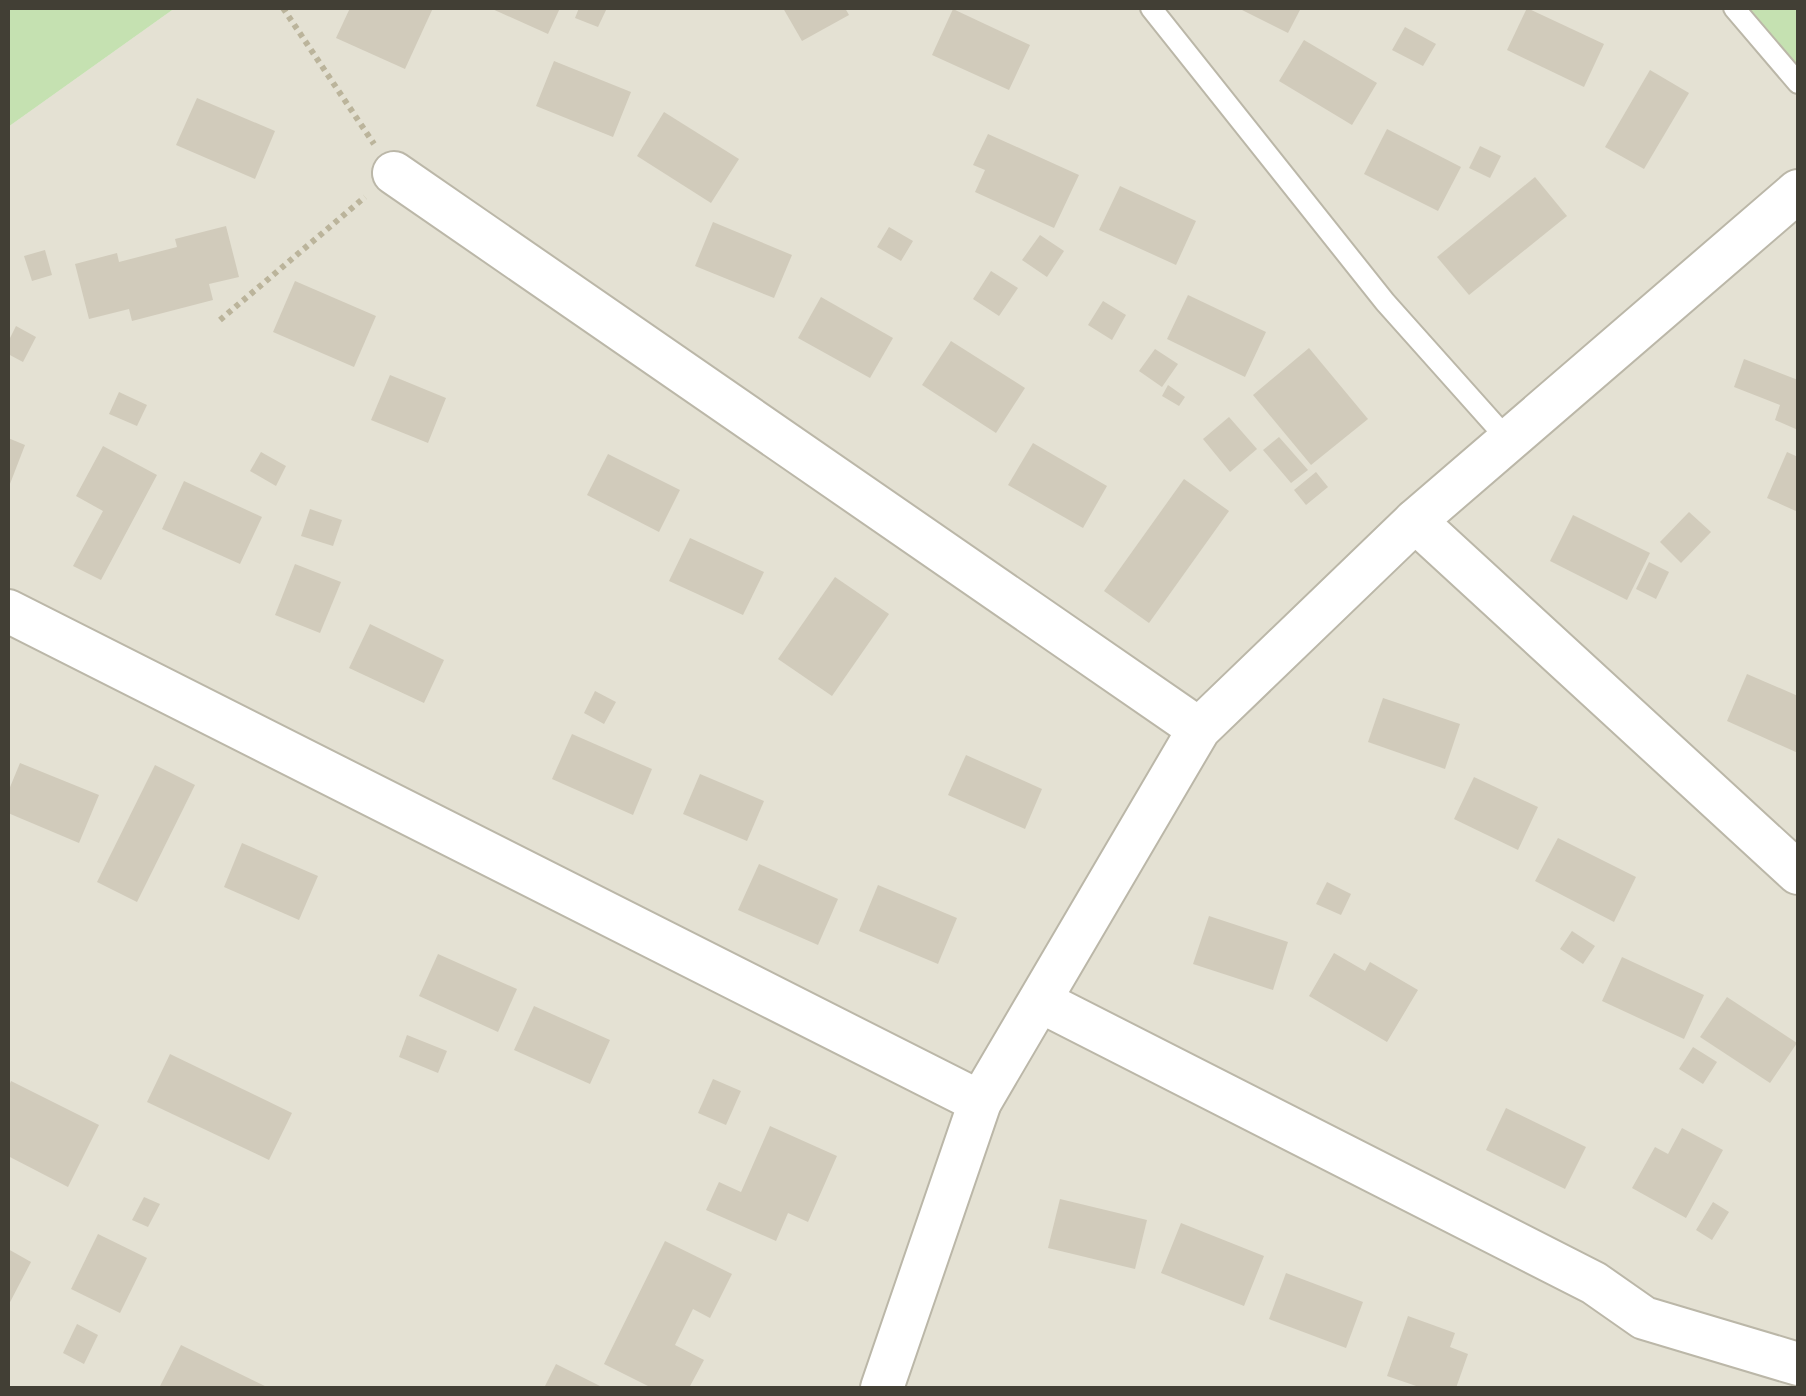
<svg xmlns="http://www.w3.org/2000/svg" width="1806" height="1396" font-family="Lato,sans-serif">
  <style>
    .residential { fill: #e4e1d3 }
    .green { fill: #c5e1b1 }
    .building { fill: #d1cbbb }
    .lines { fill: none; stroke-linecap: round; stroke-linejoin: round }
    .service-casing { stroke: #bbb7a8; stroke-width: 24 }
    .minor-casing { stroke: #bbb7a8; stroke-width: 46 }
    .path { stroke: #bbb49b; stroke-width: 6; stroke-dasharray: 5 5; stroke-linecap: butt }
    .service { stroke: #fff; stroke-width: 20 }
    .minor { stroke: #fff; stroke-width: 42 }
  </style>
  <rect width="100%" height="100%" fill="#f0eee5"/>
  <!-- residential -->
  <polygon class="residential" points="175,8 1734,8 1798,83 1798,1388 8,1388 8,127"/>
  <!-- green -->
  <g class="green">
    <polygon points="8,8 175,8 8,127"/>
    <polygon points="1734,8 1798,8 1798,83"/>
  </g>
  <!-- building -->
  <g class="building">
    <polygon points="350,8 433,8 405,69 336,38"/>
    <polygon points="490,8 560,8 548,34"/>
    <polygon points="579,8 607,8 598,27 575,18"/>
    <polygon points="783,8 845,8 849,15 802,41"/>
    <polygon points="1238,8 1301,8 1288,33"/>
    <polygon points="1527,8 1604,44 1584,87 1507,50"/>
    <polygon points="953,9 1030,45 1009,90 932,55"/>
    <polygon points="1405,27 1436,44 1423,66 1392,50"/>
    <polygon points="1304,40 1377,83 1352,125 1279,81"/>
    <polygon points="554,61 631,92 613,137 536,106"/>
    <polygon points="1650,70 1689,93 1644,169 1605,147"/>
    <polygon points="197,98 275,131 255,179 176,145"/>
    <polygon points="664,112 739,159 711,203 637,156"/>
    <polygon points="1387,129 1461,167 1438,211 1364,174"/>
    <polygon points="988,134 1079,175 1054,228 975,192 985,170 973,165"/>
    <polygon points="1480,146 1501,156 1490,178 1469,168"/>
    <polygon points="1535,177 1567,216 1469,295 1437,257"/>
    <polygon points="1120,186 1196,221 1176,265 1099,230"/>
    <polygon points="713,222 792,255 774,298 695,266"/>
    <polygon points="226,226 239,277 209,284 213,300 132,321 129,309 89,319 75,264 117,253 119,262 177,247 175,239"/>
    <polygon points="889,227 913,241 901,261 877,247"/>
    <polygon points="1040,235 1064,251 1047,277 1022,260"/>
    <polygon points="45,250 52,275 32,281 24,256"/>
    <polygon points="991,271 1018,288 999,316 973,299"/>
    <polygon points="295,281 376,316 354,367 273,332"/>
    <polygon points="1188,295 1266,332 1245,377 1167,339"/>
    <polygon points="821,297 893,338 870,378 798,338"/>
    <polygon points="1103,301 1126,315 1112,340 1088,325"/>
    <polygon points="16,326 36,337 23,362 8,354 8,342"/>
    <polygon points="951,341 1025,388 996,433 922,385"/>
    <polygon points="1309,348 1368,419 1311,465 1253,395"/>
    <polygon points="1155,349 1178,364 1162,387 1139,371"/>
    <polygon points="1744,359 1798,380 1798,430 1775,420 1780,405 1734,387"/>
    <polygon points="390,375 446,398 428,443 371,420"/>
    <polygon points="1168,385 1185,397 1179,406 1162,396"/>
    <polygon points="119,392 147,405 137,426 109,414"/>
    <polygon points="1229,417 1257,449 1230,472 1203,439"/>
    <polygon points="1279,437 1308,470 1291,483 1263,450"/>
    <polygon points="8,438 25,445 8,489"/>
    <polygon points="1033,443 1107,486 1083,528 1008,485"/>
    <polygon points="103,446 157,475 101,580 73,566 103,511 76,496"/>
    <polygon points="261,452 286,466 276,486 250,471"/>
    <polygon points="1787,452 1798,457 1798,512 1767,498"/>
    <polygon points="608,454 680,490 659,532 587,495"/>
    <polygon points="1316,472 1328,487 1306,505 1294,490"/>
    <polygon points="1184,479 1229,511 1149,623 1104,591"/>
    <polygon points="184,481 262,517 240,564 162,529"/>
    <polygon points="310,509 342,520 333,546 301,536"/>
    <polygon points="1689,512 1711,532 1681,563 1660,542"/>
    <polygon points="1573,515 1650,553 1627,600 1550,561"/>
    <polygon points="690,538 764,572 743,615 669,581"/>
    <polygon points="1649,562 1669,572 1656,599 1636,589"/>
    <polygon points="295,564 341,582 320,633 275,615"/>
    <polygon points="835,577 889,614 832,696 778,659"/>
    <polygon points="370,624 444,660 424,703 349,668"/>
    <polygon points="1747,674 1798,696 1798,753 1727,721"/>
    <polygon points="595,691 616,702 604,724 584,713"/>
    <polygon points="1383,698 1460,724 1445,769 1368,742"/>
    <polygon points="572,734 652,769 633,815 552,779"/>
    <polygon points="966,755 1042,789 1025,829 948,795"/>
    <polygon points="20,763 99,795 79,843 8,813 8,792"/>
    <polygon points="155,765 195,785 137,902 97,882"/>
    <polygon points="700,774 764,801 747,841 683,814"/>
    <polygon points="1474,777 1538,807 1518,850 1454,819"/>
    <polygon points="1558,838 1636,877 1614,922 1535,881"/>
    <polygon points="242,843 318,876 299,920 224,887"/>
    <polygon points="759,864 838,899 818,945 738,910"/>
    <polygon points="1327,882 1351,894 1341,915 1316,904"/>
    <polygon points="878,885 957,918 938,964 859,931"/>
    <polygon points="1209,916 1288,942 1273,990 1193,964"/>
    <polygon points="1572,931 1595,946 1583,964 1560,949"/>
    <polygon points="1334,953 1365,971 1370,962 1418,990 1387,1042 1309,996"/>
    <polygon points="438,954 517,989 498,1032 419,996"/>
    <polygon points="1622,957 1704,995 1684,1039 1602,1001"/>
    <polygon points="1727,997 1797,1043 1770,1083 1700,1037"/>
    <polygon points="534,1006 610,1040 590,1084 514,1050"/>
    <polygon points="407,1035 447,1051 438,1073 399,1057"/>
    <polygon points="1693,1047 1717,1062 1703,1084 1679,1069"/>
    <polygon points="170,1054 292,1113 269,1160 147,1102"/>
    <polygon points="713,1079 741,1091 726,1125 698,1113"/>
    <polygon points="11,1081 99,1125 68,1187 8,1156 8,1089"/>
    <polygon points="1506,1108 1586,1147 1565,1189 1486,1150"/>
    <polygon points="770,1126 837,1156 808,1222 788,1213 776,1241 706,1210 719,1182 741,1192"/>
    <polygon points="1682,1128 1723,1150 1686,1218 1632,1188 1655,1147 1668,1154"/>
    <polygon points="144,1197 160,1204 148,1227 132,1220"/>
    <polygon points="1060,1199 1147,1220 1135,1269 1048,1248"/>
    <polygon points="1713,1202 1729,1212 1712,1240 1696,1230"/>
    <polygon points="1181,1223 1264,1256 1244,1306 1161,1273"/>
    <polygon points="98,1234 147,1258 120,1313 71,1289"/>
    <polygon points="665,1241 732,1274 710,1318 693,1309 675,1345 704,1360 689,1388 652,1388 604,1364"/>
    <polygon points="8,1249 31,1262 8,1306"/>
    <polygon points="1286,1273 1363,1302 1346,1348 1269,1319"/>
    <polygon points="1408,1316 1455,1333 1450,1347 1468,1354 1456,1388 1422,1388 1387,1376"/>
    <polygon points="77,1324 98,1335 84,1364 63,1353"/>
    <polygon points="181,1345 269,1388 159,1388"/>
    <polygon points="556,1364 604,1388 544,1388"/>
  </g>
  <g class="lines">
    <!-- service casing -->
    <g class="service-casing">
      <g id="service">
        <polyline points="1151,8 1385,302 1510,442"/>
        <polyline points="1734,8 1798,83"/>
      </g>
    </g>
    <!-- minor casing -->
    <g class="minor-casing">
      <g id="minor">
        <polyline points="394,173 1199,729"/>
        <polyline points="1415,521 1798,873"/>
        <polyline points="8,611 980,1102"/>
        <polyline points="1040,1001 1594,1283 1644,1318 1798,1364"/>
        <polyline points="882,1388 980,1102 1199,729 1415,521 1798,191"/>
      </g>
    </g>
    <!-- path -->
    <g class="path">
      <polyline points="283,8 374,144"/>
      <polyline points="220,320 365,197"/>
    </g>
    <!-- service -->
    <use href="#service" class="service"/>
    <!-- minor -->
    <use href="#minor" class="minor"/>
  </g>
  <!-- border -->
  <rect width="1806" height="1396" fill="none" stroke="#423f35" stroke-width="20"/>
</svg>
